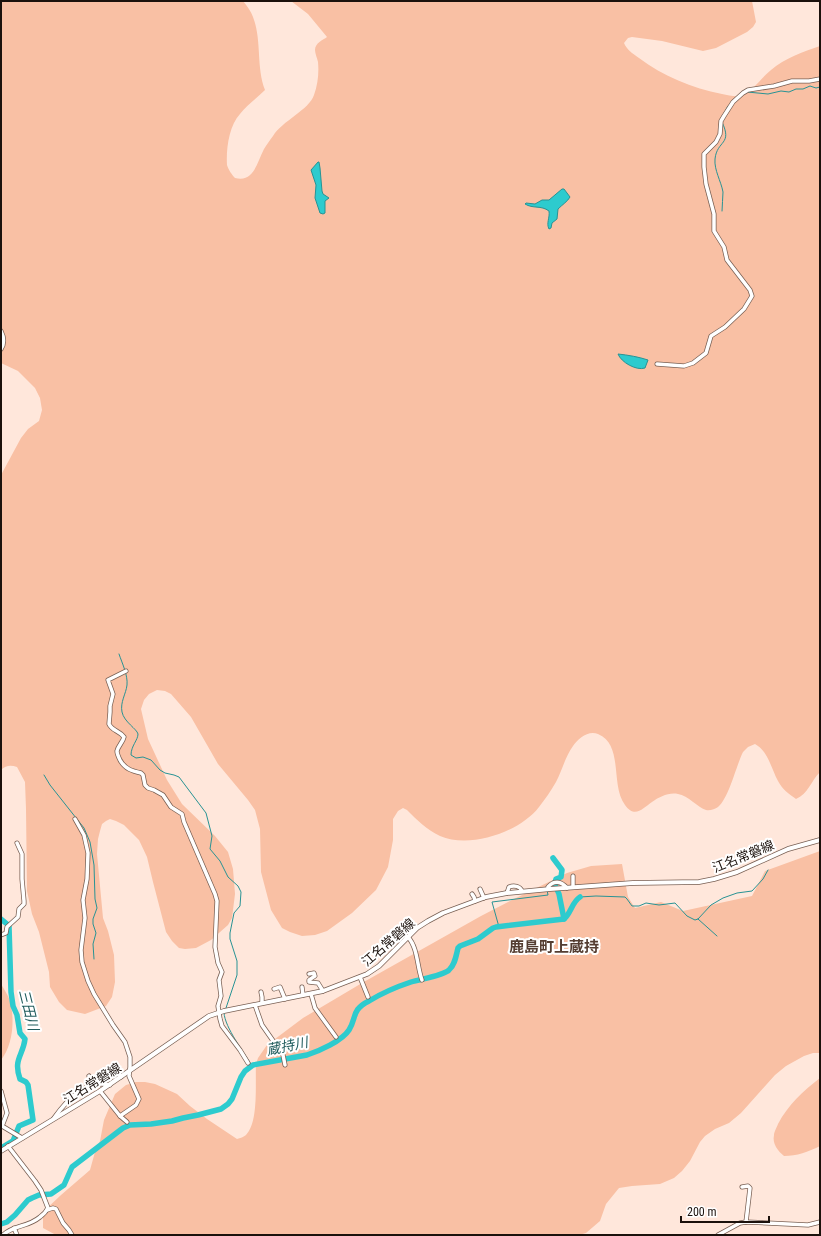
<svg xmlns="http://www.w3.org/2000/svg" width="821" height="1236" font-family="'Roboto Condensed','Noto Sans JP',sans-serif">
  <style>
    .green { fill: #f9c0a4 }
    .water { fill: #2dcbce; stroke: #289394 }
    .lines { fill: none; stroke-linecap: round; stroke-linejoin: round }
    .stream { stroke: #289394; stroke-width: 1 }
    .river { stroke: #2dcbce; stroke-width: 5.5 }
    .minor-casing { stroke: #796054; stroke-width: 5 }
    .major-casing { stroke: #796054; stroke-width: 5.5 }
    .minor { stroke: #fff; stroke-width: 3.5 }
    .major { stroke: #fff; stroke-width: 4 }
    .labels { text-anchor: middle; stroke-width: 4; stroke-linejoin: round; paint-order: stroke }
    .street-label { font-size: 13px; fill: #1b110c; stroke: #fff }
    .water-label { font-size: 14px; font-style: italic; fill: #1f5b5c; stroke: #fff }
    .quarter-label { font-size: 15px; font-weight: bold; fill: #543d31; stroke: #fff }
  </style>
  <rect width="100%" height="100%" fill="#ffe7db"/>
  <!-- green -->
  <g class="green">
    <path d="M1,1H243C247,6 251,11 253,17C262,40 256,67 265,90C257,98 247,105 240,114C229,126 226,149 227,165C228,169 232,175 235,178C254,183 257,162 264,149C267,144 270,140 273,136C282,121 309,110 314,95C318,84 319,73 318,62C317,58 315,53 315,50C315,43 323,40 327,37L308,14L291,1H752L756,22L753,27L747,32L716,48L703,51L662,41L632,37L628,38L624,43C627,50 632,53 639,58C663,76 692,88 722,94C729,95 737,98 743,95C754,90 762,77 771,70C785,58 803,52 820,46V772C811,781 808,794 796,799C789,794 782,789 778,781C771,768 768,751 755,744L748,747L743,752C736,766 729,798 718,807C715,809 710,811 706,810C698,808 688,795 678,794C669,792 659,797 652,802C643,808 635,819 625,805C610,785 624,745 598,734C588,730 578,739 573,746C565,757 562,771 556,782C551,791 545,799 539,807C520,832 470,849 440,836C427,830 417,820 407,810L403,808L398,811L393,819V840L388,867L376,890L352,913L327,931L315,935L302,936L290,932L282,928L271,910L261,872L260,829L255,810L248,800L218,764L191,717L171,694L165,691L157,690L149,694L144,700L141,709L148,739L167,780L182,804L215,836L228,852L233,869L235,894L232,918L228,925L211,940L196,948L185,949L179,948L172,941L166,932L153,882L147,857L139,840L124,825L116,821L110,819L106,821L102,824L100,831L98,839L97,854L103,918L108,931L114,955L115,982L112,997L106,1006L85,1014L67,1010L59,1002L50,987L49,972L39,932L32,914L27,891L26,809L25,782L17,767C11,765 6,765 1,770V475L21,438L28,429L39,421L42,410L40,398L35,388L18,371L1,363Z"/>
    <path d="M820,851V1053H813L804,1056L786,1066L775,1075L741,1113L729,1123L715,1129L705,1136L700,1142L690,1161L682,1171L674,1178L660,1184L632,1186L619,1188L606,1204L600,1221L586,1233L579,1235H56L43,1228V1212L61,1195L90,1170L95,1152L100,1141L104,1120L115,1094L126,1085L136,1082H145L155,1084L177,1094L190,1106L207,1119L237,1139C240,1138 244,1137 246,1135C259,1122 255,1082 256,1064L258,1058L267,1045L303,1018L362,983L481,916L512,900L567,873L591,866L622,864L628,897L635,908L661,902L683,911L752,896L765,871Z"/>
    <path d="M1,984C4,989 8,995 10,1001C15,1019 13,1045 1,1060Z"/>
    <path d="M820,1078V1146C808,1152 797,1156 784,1156C778,1151 772,1144 774,1135C774,1132 777,1127 778,1124C788,1105 803,1091 820,1078Z"/>
  </g>
  <!-- water -->
  <g class="water">
    <polygon points="319,162 320,168 322,191 323,194 329,198 325,201 325,213 323,214 320,213 315,198 316,185 311,170 318,162"/>
    <path d="M562,189H564L570,197C568,201 562,205 558,209L557,219L552,223L551,228L549,229C546,223 550,218 549,211C541,205 533,209 525,204L526,203L535,204L542,200H549Z"/>
    <path d="M618,354C628,355 639,357 648,360L645,368C636,371 621,362 618,354Z"/>
  </g>
  <g class="lines">
    <!-- stream -->
    <g class="stream">
      <polyline points="747,92 768,94 781,91 789,92 796,89 803,89 810,86 816,88 820,87"/>
      <polyline points="737,96 742,92"/>
      <polyline points="723,115 728,106"/>
      <path d="M722,211C722,205 723,198 723,192C721,181 714,170 715,159C717,140 733,145 722,122"/>
      <path d="M119,654C122,663 128,675 127,685C126,694 120,702 122,712C124,722 137,729 138,734C138,740 131,746 131,755L136,758L143,757L151,760L160,770L165,773L174,775L179,777L206,813L212,836L210,849L220,861L228,877L238,886L241,892L240,906L234,913L230,933V939L237,961V975L226,1008"/>
      <polyline points="44,775 50,785 84,828 90,842 94,865 95,899 97,908 93,919 93,924 96,933 93,944 94,959"/>
      <polyline points="553,881 554,879 556,879"/>
      <polyline points="580,897 596,896 625,897 627,899 632,906 639,906 646,903 659,905 675,903 687,916 695,920 698,919 711,905 723,898 737,893 752,891 763,879 768,870"/>
      <polyline points="698,919 717,936"/>
      <polyline points="499,927 492,902 548,895 547,890"/>
      <path d="M224,1013C225,1028 244,1052 252,1066"/>
    </g>
    <!-- river -->
    <g class="river">
      <polyline points="553,858 562,870 561,877 556,879 555,885 559,894 564,919"/>
      <polyline points="1,919 7,924"/>
      <path d="M1,1148L13,1141L19,1126L33,1120L28,1085L26,1082L20,1079C13,1059 23,1056 25,1039L20,1033L17,1015L13,1006L11,992L9,926"/>
      <path d="M1,1224L7,1222L15,1215L28,1200L32,1198L39,1195L51,1194L64,1185L72,1167L123,1128L130,1125L151,1124L172,1121L183,1118L198,1115L221,1109L228,1104L232,1099L241,1077L245,1071L253,1065L307,1055C319,1051 342,1041 349,1030C357,1017 351,1010 369,1001C382,993 396,987 411,982C420,979 443,976 449,970C455,965 456,956 458,948L460,946L478,939L493,928L496,927L564,919C571,913 572,902 580,897"/>
    </g>
    <!-- minor casing -->
    <g class="minor-casing">
      <g id="minor">
        <path d="M1,331C4,337 5,343 1,349"/>
        <polyline points="657,364 684,366 693,363 706,353 711,336 725,327 744,309 752,296 750,290 727,260 724,247 714,231 714,214 706,184 704,167 704,154 716,142 720,134 721,121 724,116 733,102 743,93 748,90 774,86 792,81 809,81 820,79"/>
        <path d="M126,671L108,680L113,694L110,706V712L109,724C112,731 120,731 124,737C123,742 118,746 117,751C117,754 119,758 120,760C125,769 132,771 141,773L143,775L145,785L148,788L154,790L163,795L171,807L182,814L184,822L215,894L217,901L215,947L218,963L222,972L219,980L221,996L218,1006L220,1019L222,1026L240,1050L248,1063"/>
        <polyline points="75,819 84,835 88,853 87,879 83,900 85,918 81,950 82,962 88,981 94,994 113,1025 125,1042 130,1057 130,1067 129,1076 139,1099 136,1105 120,1116"/>
        <polyline points="573,876 573,887"/>
        <polyline points="480,889 484,898"/>
        <path d="M548,889V887C554,880 561,881 567,888"/>
        <path d="M507,893L509,887C514,885 520,886 522,891"/>
        <polyline points="472,894 474,897 475,901"/>
        <polyline points="1,935 6,933 7,927 18,917 19,909 24,904 24,901 22,879 22,854 17,843"/>
        <path d="M408,937C418,948 417,967 422,980"/>
        <polyline points="309,974 314,973 315,976 309,980 309,982 318,983 323,991"/>
        <polyline points="360,977 368,997"/>
        <polyline points="302,987 303,995"/>
        <polyline points="274,989 280,987 285,999"/>
        <polyline points="261,992 262,997 262,1003"/>
        <polyline points="311,994 315,1008 336,1037"/>
        <polyline points="255,1005 262,1025 283,1055 285,1065"/>
        <polyline points="111,1068 117,1068 121,1077"/>
        <polyline points="89,1076 95,1085"/>
        <polyline points="1,1091 7,1113 2,1126 22,1138"/>
        <polyline points="100,1091 120,1116 127,1122"/>
        <path d="M54,1118C67,1100 85,1079 110,1085"/>
        <polyline points="742,1187 748,1186 750,1188 746,1222"/>
        <polyline points="47,1210 53,1208 56,1209 63,1223 69,1230 72,1235"/>
        <polyline points="14,1228 17,1235"/>
        <path d="M3,1235C15,1224 27,1228 40,1217C44,1214 46,1212 48,1208L41,1190L35,1181L8,1146"/>
        <polyline points="718,1235 740,1223 746,1222 808,1225 820,1222"/>
      </g>
    </g>
    <!-- major casing -->
    <g class="major-casing">
      <polyline id="major" points="1,1151 100,1091 209,1016 224,1011 323,991 367,974 379,966 417,928 428,921 443,913 486,897 507,893 550,889 633,883 699,882 714,879 737,872 788,849 820,840"/>
    </g>
    <!-- minor -->
    <use href="#minor" class="minor"/>
    <!-- major -->
    <use href="#major" class="major"/>
  </g>
  <g class="labels">
    <!-- street labels -->
    <g class="street-label">
      <text transform="translate(743 856) rotate(-22)" y="5">江名常磐線</text>
      <text transform="translate(388 942) rotate(-41)" y="5">江名常磐線</text>
      <text transform="translate(92 1083) rotate(-32)" y="5">江名常磐線</text>
    </g>
    <!-- water labels -->
    <g class="water-label">
      <text transform="translate(29 1010) rotate(76)" y="5">三田川</text>
      <text transform="translate(287 1046) rotate(-12)" y="5">蔵持川</text>
    </g>
    <!-- quarter labels -->
    <g class="quarter-label">
      <text x="554" y="952">鹿島町上蔵持</text>
    </g>
  </g>
  <!-- border -->
  <rect width="821" height="1236" fill="none" stroke="#1b110c" stroke-width="4"/>
  <!-- scale -->
  <path d="M681 1216v6h88v-6" fill="none" stroke="#1b110c" stroke-width="2"/>
  <text x="687" y="1216" font-size="12" fill="#1b110c" stroke="#ffffff" stroke-width="3" paint-order="stroke">200 m</text>
</svg>
